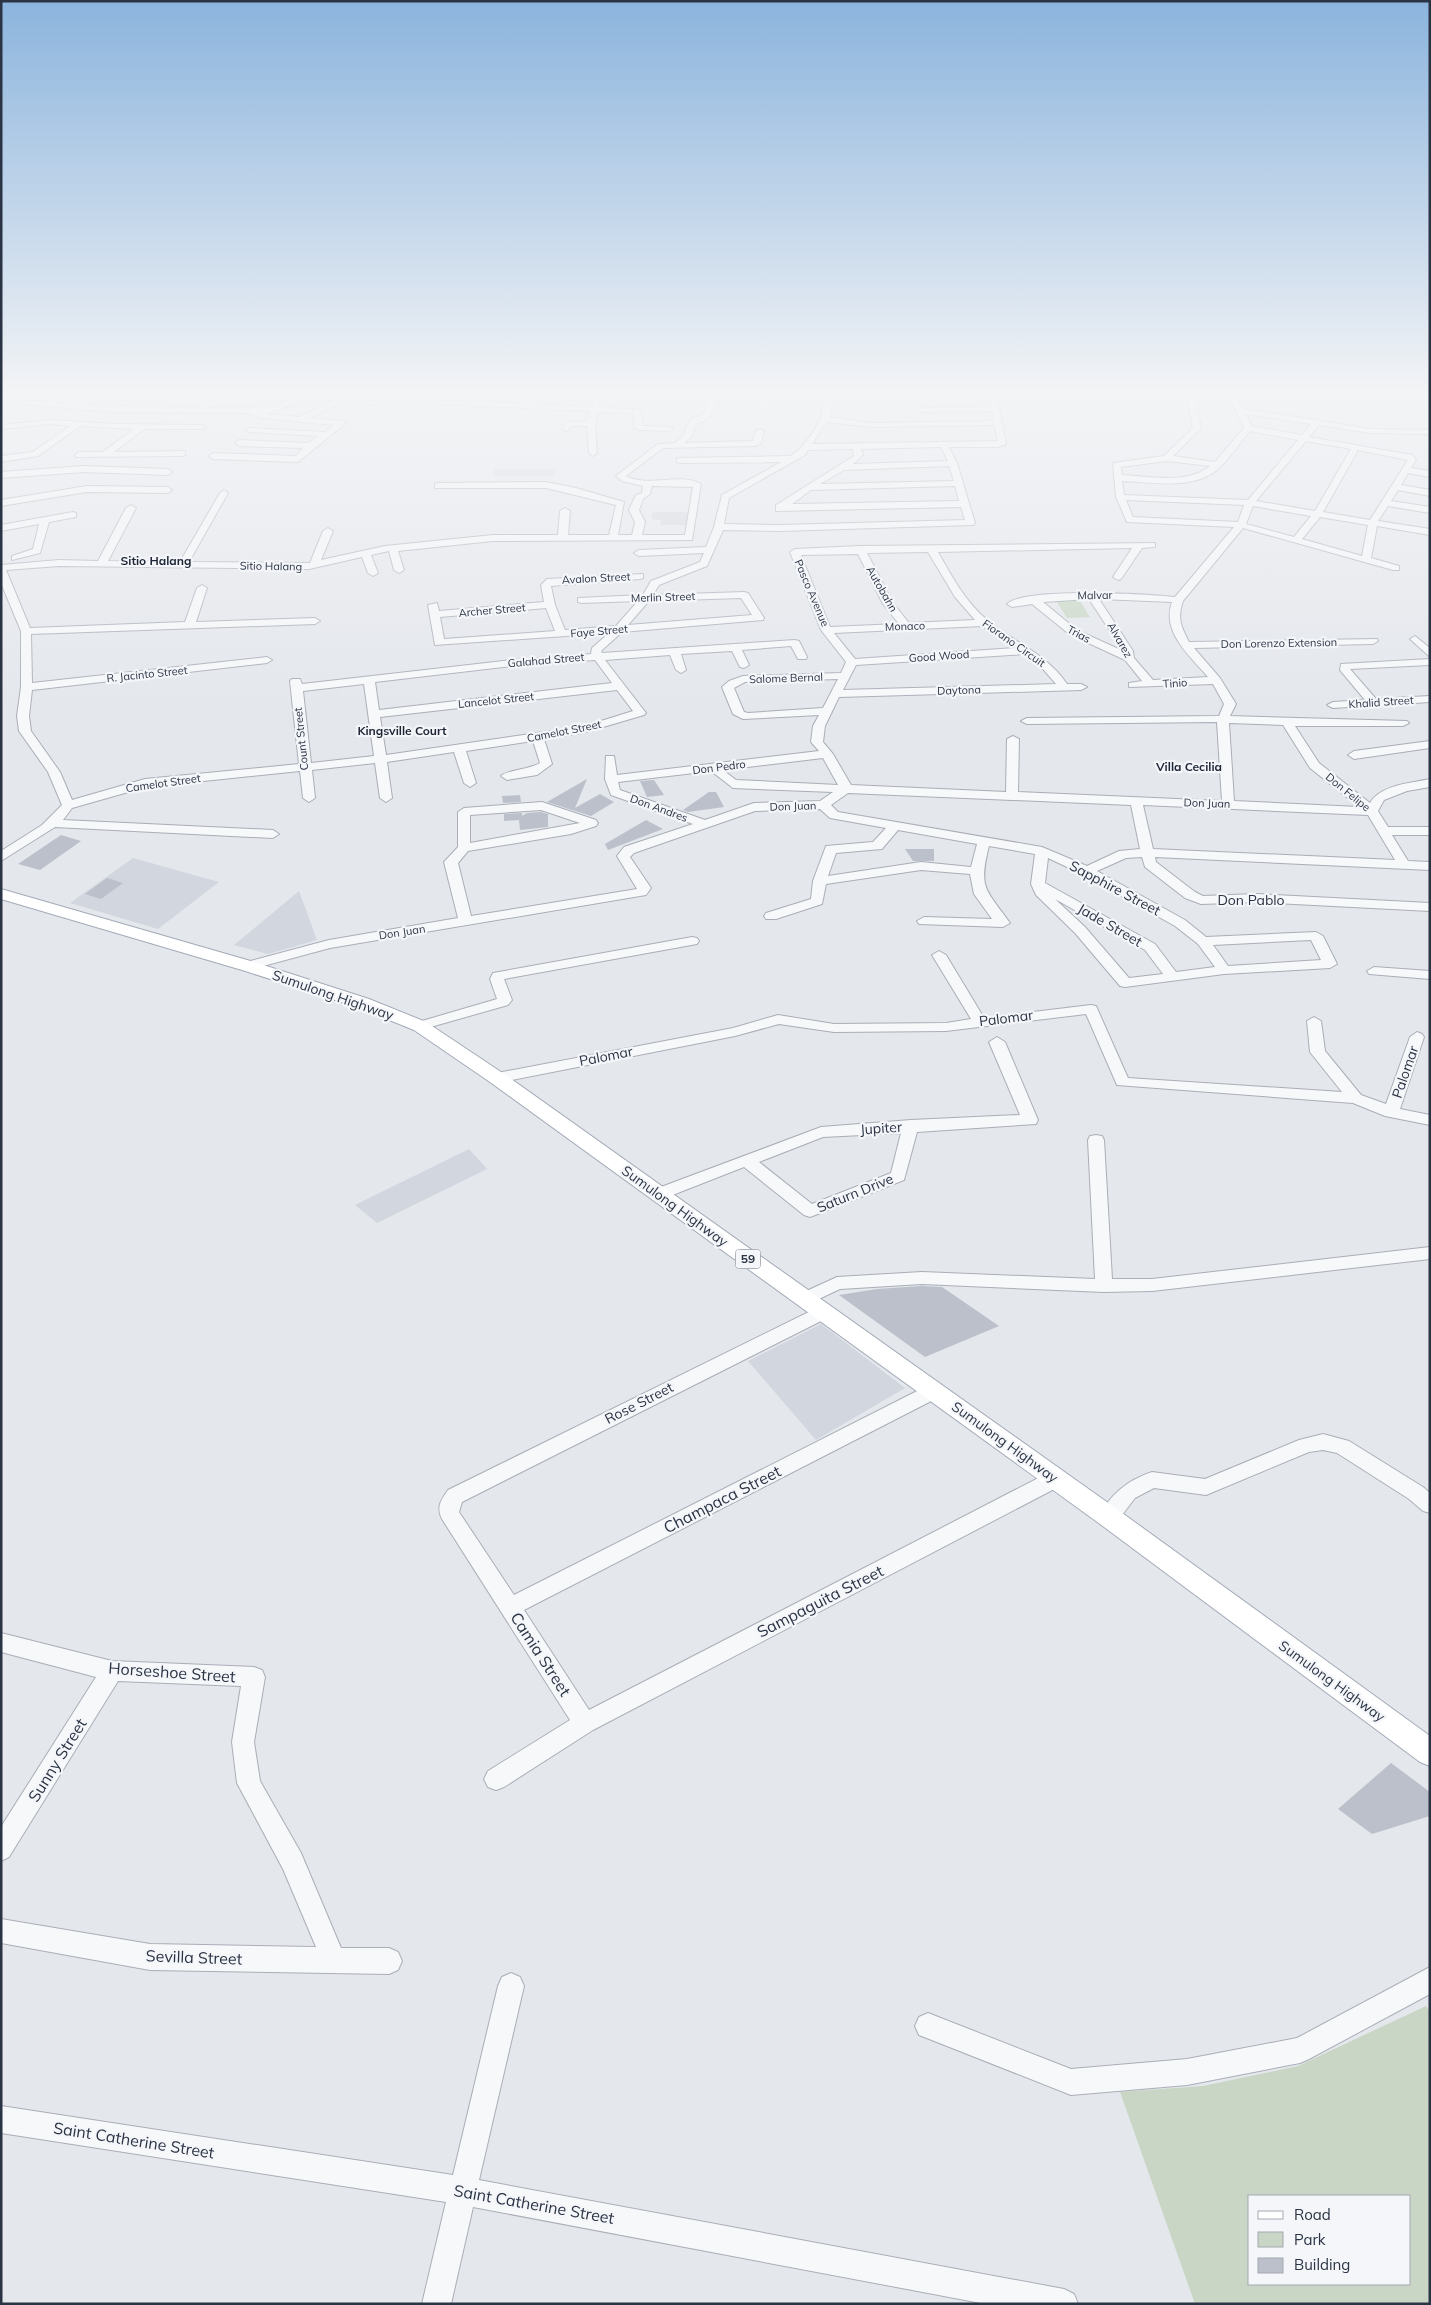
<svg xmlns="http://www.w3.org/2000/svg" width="1431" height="2305" font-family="Mulish,sans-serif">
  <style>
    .built { fill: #d2d6de }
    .green { fill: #c9d6c5; fill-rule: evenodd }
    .building { fill: #bbc0ca }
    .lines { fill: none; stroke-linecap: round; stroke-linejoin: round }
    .minor-casing { stroke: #a9aeb7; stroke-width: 2 }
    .major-casing { stroke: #a3abb8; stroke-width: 2 }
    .minor { fill: #f7f8fa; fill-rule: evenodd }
    .major { fill: #fff; fill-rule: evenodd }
    .labels { text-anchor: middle; stroke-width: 4.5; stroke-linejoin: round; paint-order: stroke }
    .far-street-label { font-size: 11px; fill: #2b3445; stroke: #f4f6f9 }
    .far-neighbourhood-label { font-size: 12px; font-weight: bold; fill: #1d2536; stroke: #f4f6f9 }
    .shield { fill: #f4f6f9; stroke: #676e7b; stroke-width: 1 }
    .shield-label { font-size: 12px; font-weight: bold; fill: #2b3445 }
    .street-label { font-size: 14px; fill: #2b3445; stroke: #f4f6f9 }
    .near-street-label { font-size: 16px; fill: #2b3445; stroke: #f4f6f9 }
  </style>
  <rect width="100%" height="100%" fill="#e4e7ec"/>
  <!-- built -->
  <g class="built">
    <polygon points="495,469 555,469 554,476 493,476"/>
    <polygon points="653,512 691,512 688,525 660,525 661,520 651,519"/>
    <polygon points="133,858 219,882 158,929 70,903"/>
    <polygon points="299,891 317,940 268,954 234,945"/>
    <polygon points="469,1149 487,1169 377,1223 355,1205"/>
    <polygon points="821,1324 905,1388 816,1440 748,1361"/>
  </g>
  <!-- green -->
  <g class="green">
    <polygon points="244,390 263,390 253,397 265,390 300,394 280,403 234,395"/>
    <polygon points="1078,598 1090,617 1067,618 1055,599"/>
    <path d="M1426,2006L1430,2012V2304H1195L1120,2092L1203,2086L1298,2066ZM1410,2196V2284H1250V2196Z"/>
  </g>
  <!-- building -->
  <g class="building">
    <polygon points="587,779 575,808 600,794 614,802 591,816 547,802"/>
    <polygon points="654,780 664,795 647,797 640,781"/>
    <polygon points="709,792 716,792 724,807 688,812 683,810"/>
    <polygon points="520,795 521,802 503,803 502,796"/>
    <polygon points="541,812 548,814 548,827 520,830 519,820 504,821 504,814 522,813 522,816 527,813"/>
    <polygon points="646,820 663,829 608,850 605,844"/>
    <polygon points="61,835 81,841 40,870 18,864"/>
    <polygon points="905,849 934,849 934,861 913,861"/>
    <polygon points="107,878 123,883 101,899 85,894"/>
    <polygon points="922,1286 942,1287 999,1326 925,1357 839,1295 877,1289"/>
    <polygon points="1391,1763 1430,1792 1430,1816 1372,1834 1338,1809"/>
  </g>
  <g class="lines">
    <!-- minor casing -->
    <g class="minor-casing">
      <g id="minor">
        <path d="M70,390H79L56,403L77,404L106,390H115L87,405L196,408L229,390H238L208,408L272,407L305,394L288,392L284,390H319L351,397L309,418L342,421L346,423L298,462L213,459L209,456L213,453L296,456L303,448L239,446L235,443L239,440L308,443L318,436L249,432L245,430L249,428L325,432L334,425L261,418L246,413L113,412L9,403L5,401L9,399L45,402ZM316,396L338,398L299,417L266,414Z"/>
        <polygon points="186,390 196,390 174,398 144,396 140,394 144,392 173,394"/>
        <path d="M409,390H439L423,395C430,400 465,404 474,401C485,398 490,390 503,390L484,402L521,403L545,390H554L532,404L590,407L598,390H606L598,407L640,410L643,426L669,427L673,429L669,431L639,430L635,428L633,413L597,412L595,428L597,453L593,456L589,453L587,426H572L567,431L563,429L566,422L587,421L589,411L437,404L421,401L416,396L369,405L365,403L411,392Z"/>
        <path d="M712,390H720C717,405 713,420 696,424L691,437L684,443L753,441L756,431L760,429L764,431L761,443L755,446L663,448L626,476C648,488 681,472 701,484L692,540L493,541L398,551L404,570L399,573L394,570L389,551L371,555L378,573L373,576L368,573L362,557L309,569L59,566L6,570L30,628L185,622L197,588L202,585L207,588L196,622L315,618L320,621L315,624L31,634L32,683L267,657L272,660L267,663L32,690L29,716L31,731L60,772L72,800L145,779L299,764L290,681L292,679H300L302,684L513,660L591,654L592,648L609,633L435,645L428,605L437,603L439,611L544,602L541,585L547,579L643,574V578L640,579L551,586L555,605L565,630L616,626L638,601L582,603L578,602V598L643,595L651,581L700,562L704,553L639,556L634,553L639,550L706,547L714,527L722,495L781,462L680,463L677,462V458L790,456C803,449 815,431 821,417C824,407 824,396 834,390H842L835,396L829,417L872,423L993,421L992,411L923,412L919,410L923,408L991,407L990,403L993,399L1027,396L1023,390H1031L1036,398L1032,400L998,403L1006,444L998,447H949L957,463L975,523L973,525L780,531L723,530L707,566L659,585L653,595L744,592L748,593L764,618L763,620L622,632L601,651L602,653L795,640L799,641L807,657L806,659H798L791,646L742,650L749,665L744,668L740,667L732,651L681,654L686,670L681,673L676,670L670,655L605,660L646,713L644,715L586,732L544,739L552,764L537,775L507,780L501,776C507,770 528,770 540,763L533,741L466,751L476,783L470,787L464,783L454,752L387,762L392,798L386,802L380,798L375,763L312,770L315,798L309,802L303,798L300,771L146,787L72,808L63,820L273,830L279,834L273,838L55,827L1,861V851L42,825L62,805L48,772L19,731L17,716L21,687V631L1,583V565L59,560L98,561L126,508L131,505L136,508L108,561L180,562L220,493L224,490L228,493L189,562L310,563L323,531L328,528L333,531L321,560L385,546L493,535H558L560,511L565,508L570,511L568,535H609L616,505L546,488H435V484L438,483L546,482L576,488L624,502L618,535H632L635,522L629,510L636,495L642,493L643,486L622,481L616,476L658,444L675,443L683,436L690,420L704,413ZM826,422L872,427L994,425L998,441L812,444ZM941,447L948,461L853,464L863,455L861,449ZM853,449L854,456L776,505V511L961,507L965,520L780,525L724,524L729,498L805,455L808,450ZM949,466L954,481L820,484L844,470ZM652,486L693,487L685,535H642L645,522L639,510L643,499L650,494ZM955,486L959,501L792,504L811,490ZM741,598L752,615L628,625L649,601ZM546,608L555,631L444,639L440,617ZM595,660L612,683L379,710L375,682L513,666ZM364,684L374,756L311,763L303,691ZM617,690L633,711L585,726L386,755L380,717Z"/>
        <path d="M1185,390H1193L1201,428L1173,456L1215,462L1244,428L1232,401L1210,390C1225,390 1237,396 1243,409L1315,420L1318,419L1322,421L1370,429L1430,430V434L1370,433L1319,425L1309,437L1412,455L1416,460L1411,468L1430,471V477L1408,473L1401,485L1430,490V496L1398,490L1391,501L1430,507V513L1388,506L1378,521L1430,529V535L1377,526L1371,558L1399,566V570H1393L1243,528L1183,601C1177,618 1181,627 1189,642L1377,639L1378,641L1373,644L1194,648L1220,678L1236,704L1230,716L1407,721L1409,723L1403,726H1295L1319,763L1370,803C1380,785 1411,783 1430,779V787L1407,791L1384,800L1378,811L1388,827H1430V835H1392L1408,861L1430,862V870L1155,857L1156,862L1195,892L1203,896L1257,894L1430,903V911L1257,902L1201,904L1185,898L1145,867L1142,857L1126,858L1097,871L1185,920L1206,937L1316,932L1323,936L1337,964L1330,968L1224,974L1125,987L1120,986L1075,933L1036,895L1031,884L1035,854L989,846C978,889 986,889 1010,923L1003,927L919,924L917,921L924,917L992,919L974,894L970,874L921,870L826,884L822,904L776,919H766L764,916L766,913L811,899L813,881L826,846L873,842L886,828L830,818L820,809L755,811L634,853L630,857L651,888L646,895L330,948L248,970L241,966L243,963L329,940L458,918L444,862L458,847V812L464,808L542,802L596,820L598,823L596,826L571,834L468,851L458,863L471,916L637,889L617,856L624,847L693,824L611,795L605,779L606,756H614L617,775L819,751L811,742L813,726L819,715L743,719L733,714L722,687L729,681L743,676L841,673L846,662L821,630L790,552L795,549L860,546L1155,543V547L1142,548L1121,579L1118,580L1113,577L1132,548L938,552C952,577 965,601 987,620C1014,643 1046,653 1067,684H1081L1087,687L1081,690L839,697L825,726L823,742L833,754L851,785L1006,792L1007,739L1013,736L1019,739L1018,792L1222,801L1217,722L1027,724L1021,721L1027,718L1219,716L1224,704L1213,684L1129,687V683L1142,681L1125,660L1069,634L1032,604L1012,607L1007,604C1025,587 1147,594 1175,597L1234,527L1127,522L1116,497L1113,463L1164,456L1193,428ZM1246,414L1311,424L1302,435L1251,426ZM1250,431L1298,440L1248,500L1124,495L1122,481C1153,482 1196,491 1220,467C1231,457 1240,442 1250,431ZM1306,441L1351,449L1315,511L1256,501ZM1358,450L1408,460L1370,520L1323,512ZM1167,461L1210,466C1187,485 1149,476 1122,475L1121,467ZM1126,500L1244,505L1238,522L1133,517ZM1253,506L1311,516L1294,537L1246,524ZM1320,517L1368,525L1362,556L1302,539ZM928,552L955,597L975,620L909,623L893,603L867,553ZM858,554L883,604L899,624L830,627L801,555ZM1089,599L1123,651L1077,630L1043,602ZM1099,599L1172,602C1161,632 1190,656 1208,677L1153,680L1134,658L1133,651ZM982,626L1015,648L855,659L834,633ZM1025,654L1042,668L1056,684L843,690L856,665ZM838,679L823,708L748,713L744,712L734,688L745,682ZM1229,723L1283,725L1310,768L1359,807L1234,801ZM823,758L838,785L736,780L723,770ZM711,771L733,788L833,792L820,801L754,803L705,820L620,790L618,782ZM848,793L1131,805L1140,849L1119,851L1087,866L1042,847L838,812L831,805ZM1143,805L1368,815L1395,860L1153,849ZM541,810L580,823L470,843V815ZM898,830L977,844L971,867L921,862L828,876L836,853L882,849ZM1048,858L1082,874L1175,926L1198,944L1215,967L1176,972L1155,944L1045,883ZM1055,899L1145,950L1163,974L1129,978L1085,927ZM1311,940L1321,960L1228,966L1213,945Z"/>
        <polygon points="51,420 115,424 202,425 206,427 202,429 144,429 114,452 185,451 185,455 182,456 76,457 75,455 79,452 103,452 134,429 80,426 38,456 1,462 1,456 33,452 70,426 51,424 1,429 1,425"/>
        <polygon points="84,466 168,469 172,472 168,475 84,472 1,478 1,472"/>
        <polygon points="87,486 168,487 172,490 168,493 87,492 1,506 1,500"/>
        <polygon points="73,512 76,513 76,517 49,522 40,553 12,560 12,556 33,549 39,524 1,531 1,525"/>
        <polygon points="1415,636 1430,648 1430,657 1410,639"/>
        <polygon points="1430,659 1430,665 1350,669 1376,699 1430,696 1430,702 1333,708 1327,705 1333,702 1365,700 1340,670 1341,664"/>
        <polygon points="1430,741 1430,748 1354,759 1348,755 1354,751"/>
        <polygon points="692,937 697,938 699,941 697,944 504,979 512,1000 508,1005 420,1030 413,1026 415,1023 497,999 490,979 493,973"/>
        <polygon points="939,951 946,955 984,1018 1091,1005 1096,1006 1128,1078 1342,1092 1310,1052 1307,1021 1314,1017 1321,1021 1325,1051 1361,1095 1386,1104 1410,1037 1417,1032 1422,1034 1424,1037 1400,1109 1430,1115 1430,1125 1385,1116 1353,1103 1117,1085 1086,1014 946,1031 834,1032 779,1024 735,1036 497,1083 489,1078 497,1073 733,1028 778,1015 834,1024 946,1023 971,1019 932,955"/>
        <polygon points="1374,967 1430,971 1430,979 1369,974 1367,971"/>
        <path d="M997,1037L1005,1042L1038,1120L1036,1124L917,1132L904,1180L810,1217L804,1215L744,1167L665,1198H653L651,1194L653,1190L821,1127L911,1120L1020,1115L989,1042ZM901,1133L891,1173L812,1204L759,1162L823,1137Z"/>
        <polygon points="1096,1135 1102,1136 1104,1140 1112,1279 1152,1279 1430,1247 1430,1259 1152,1291 1104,1292 922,1284 840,1289 806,1305 800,1304 797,1299 800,1294 837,1277 922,1272 1095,1279 1088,1140 1090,1136"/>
        <path d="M823,1305L829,1307L832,1312L829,1317L462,1502L459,1512L514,1595L927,1386L934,1384L941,1386L943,1391L941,1396L524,1610L589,1710L1048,1473L1055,1471L1062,1473L1065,1479L1062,1485L593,1730L504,1787L496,1790L488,1787L484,1779L488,1771L570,1720L442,1519C436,1507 441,1500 448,1490Z"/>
        <path d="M1323,1434L1349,1441L1423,1487L1430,1493V1513L1423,1511L1409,1499L1337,1453L1323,1450L1309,1452L1206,1495L1154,1488L1135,1498L1116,1523L1109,1525L1102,1523L1099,1517C1110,1494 1128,1480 1152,1472L1205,1479L1299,1440Z"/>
        <polygon points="1,1633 112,1661 254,1667 262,1670 265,1677 254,1742 260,1781 301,1853 341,1948 389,1948 398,1952 402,1961 398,1970 389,1974 150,1970 1,1943 1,1919 150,1944 316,1947 283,1869 237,1783 232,1742 241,1686 118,1681 9,1857 1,1861 1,1827 96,1677 1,1652"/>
        <polygon points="1430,1967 1430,1994 1309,2059 1300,2063 1187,2085 1071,2095 919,2035 915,2026 919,2017 928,2013 1071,2069 1187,2059 1297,2038"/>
        <polygon points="511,1973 520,1977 524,1986 479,2180 1064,2289 1074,2294 1078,2304 986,2304 473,2207 451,2304 422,2304 446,2202 1,2133 1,2106 453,2175 498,1986 502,1977"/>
      </g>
    </g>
    <!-- major casing -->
    <g class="major-casing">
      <polygon id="major" points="1,889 254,962 369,999 426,1022 504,1074 1118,1510 1430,1736 1430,1766 1420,1762 1100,1524 490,1082 414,1030 357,1007 242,970 1,899"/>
    </g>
    <!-- minor -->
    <use href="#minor" class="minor"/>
    <!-- major -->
    <use href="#major" class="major"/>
  </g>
  <!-- sky -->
  <linearGradient id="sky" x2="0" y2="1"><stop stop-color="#8bb4dd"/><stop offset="0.55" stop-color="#f3f4f6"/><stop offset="1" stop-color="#f3f4f6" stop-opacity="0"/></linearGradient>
  <rect width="1431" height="712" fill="url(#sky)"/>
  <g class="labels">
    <!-- far-street labels -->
    <g class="far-street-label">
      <text transform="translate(271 566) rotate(1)" y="4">Sitio Halang</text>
      <text transform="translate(596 578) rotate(-3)" y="4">Avalon Street</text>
      <text transform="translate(882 589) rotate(60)" y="4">Autobahn</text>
      <text transform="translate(812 593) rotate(67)" y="4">Pasco Avenue</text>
      <text transform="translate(1095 595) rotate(-1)" y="4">Malvar</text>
      <text transform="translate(663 597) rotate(-2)" y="4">Merlin Street</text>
      <text transform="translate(492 610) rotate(-5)" y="4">Archer Street</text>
      <text transform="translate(905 626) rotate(-2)" y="4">Monaco</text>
      <text transform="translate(599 631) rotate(-5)" y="4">Faye Street</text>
      <text transform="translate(1079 634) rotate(28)" y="4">Trias</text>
      <text transform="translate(1120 640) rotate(60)" y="4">Alvarez</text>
      <text transform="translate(1014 643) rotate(35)" y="4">Fiorano Circuit</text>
      <text transform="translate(1279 643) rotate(-1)" y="4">Don Lorenzo Extension</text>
      <text transform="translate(939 656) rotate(-4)" y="4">Good Wood</text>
      <text transform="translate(546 660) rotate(-5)" y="4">Galahad Street</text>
      <text transform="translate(147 674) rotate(-6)" y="4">R. Jacinto Street</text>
      <text transform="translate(786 678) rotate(-2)" y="4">Salome Bernal</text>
      <text transform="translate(1175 683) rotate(-4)" y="4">Tinio</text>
      <text transform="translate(959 690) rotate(-2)" y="4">Daytona</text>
      <text transform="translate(496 700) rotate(-6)" y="4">Lancelot Street</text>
      <text transform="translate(1381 702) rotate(-4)" y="4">Khalid Street</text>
      <text transform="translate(564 731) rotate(-11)" y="4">Camelot Street</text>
      <text transform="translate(301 739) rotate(-96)" y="4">Count Street</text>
      <text transform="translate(719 767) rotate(-7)" y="4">Don Pedro</text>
      <text transform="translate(163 783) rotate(-8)" y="4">Camelot Street</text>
      <text transform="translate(1348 792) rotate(39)" y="4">Don Felipe</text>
      <text transform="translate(1207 803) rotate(2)" y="4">Don Juan</text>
      <text transform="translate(793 806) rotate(-2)" y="4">Don Juan</text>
      <text transform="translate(659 808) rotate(20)" y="4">Don Andres</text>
      <text transform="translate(402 932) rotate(-9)" y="4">Don Juan</text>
    </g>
    <!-- far-neighbourhood labels -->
    <g class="far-neighbourhood-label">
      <text x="156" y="565">Sitio Halang</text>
      <text x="402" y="735">Kingsville Court</text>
      <text x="1189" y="771">Villa Cecilia</text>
    </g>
    <!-- shield labels -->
    <rect class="shield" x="735.5" y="1249.5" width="25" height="19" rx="4"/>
    <g class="shield-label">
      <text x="748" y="1263">59</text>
    </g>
    <!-- street labels -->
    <g class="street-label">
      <text transform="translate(1115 888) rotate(28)" y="5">Sapphire Street</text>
      <text x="1251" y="905">Don Pablo</text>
      <text transform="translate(1110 925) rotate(30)" y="5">Jade Street</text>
      <text transform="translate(333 995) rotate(19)" y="5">Sumulong Highway</text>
      <text transform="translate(1006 1018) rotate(-7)" y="5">Palomar</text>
      <text transform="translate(606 1056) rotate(-11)" y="5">Palomar</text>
      <text transform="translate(1405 1072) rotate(-71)" y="5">Palomar</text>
      <text transform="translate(881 1128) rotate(-4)" y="5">Jupiter</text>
      <text transform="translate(855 1193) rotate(-22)" y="5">Saturn Drive</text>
      <text transform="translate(675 1206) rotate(36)" y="5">Sumulong Highway</text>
      <text transform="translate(639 1403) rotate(-27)" y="5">Rose Street</text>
      <text transform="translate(1005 1442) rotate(36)" y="5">Sumulong Highway</text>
      <text transform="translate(1332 1681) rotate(36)" y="5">Sumulong Highway</text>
    </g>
    <!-- near-street labels -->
    <g class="near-street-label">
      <text transform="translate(722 1499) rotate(-27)" y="6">Champaca Street</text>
      <text transform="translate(820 1601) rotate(-27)" y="6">Sampaguita Street</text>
      <text transform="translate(541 1654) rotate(57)" y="6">Camia Street</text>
      <text transform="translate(172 1672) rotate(4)" y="6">Horseshoe Street</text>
      <text transform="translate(57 1760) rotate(-58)" y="6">Sunny Street</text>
      <text transform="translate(194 1957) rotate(2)" y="6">Sevilla Street</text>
      <text transform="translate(134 2140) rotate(9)" y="6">Saint Catherine Street</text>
      <text transform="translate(534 2204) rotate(10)" y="6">Saint Catherine Street</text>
    </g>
  </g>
  <!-- border -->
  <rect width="1431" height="2305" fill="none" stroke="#2b3445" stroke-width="5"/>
  <!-- legend -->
  <rect x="1248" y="2195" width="162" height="90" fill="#f4f6f9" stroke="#a4a8b1"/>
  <rect x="1258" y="2211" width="25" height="8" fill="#ffffff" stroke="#a4a8b1"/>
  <text x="1294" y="2220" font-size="15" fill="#2b3445">Road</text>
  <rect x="1258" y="2232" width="25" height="15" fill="#c9d6c5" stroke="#a4a8b1"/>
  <text x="1294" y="2245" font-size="15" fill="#2b3445">Park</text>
  <rect x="1258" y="2258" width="25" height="15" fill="#bbc0ca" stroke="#a4a8b1"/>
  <text x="1294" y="2270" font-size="15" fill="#2b3445">Building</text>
</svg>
